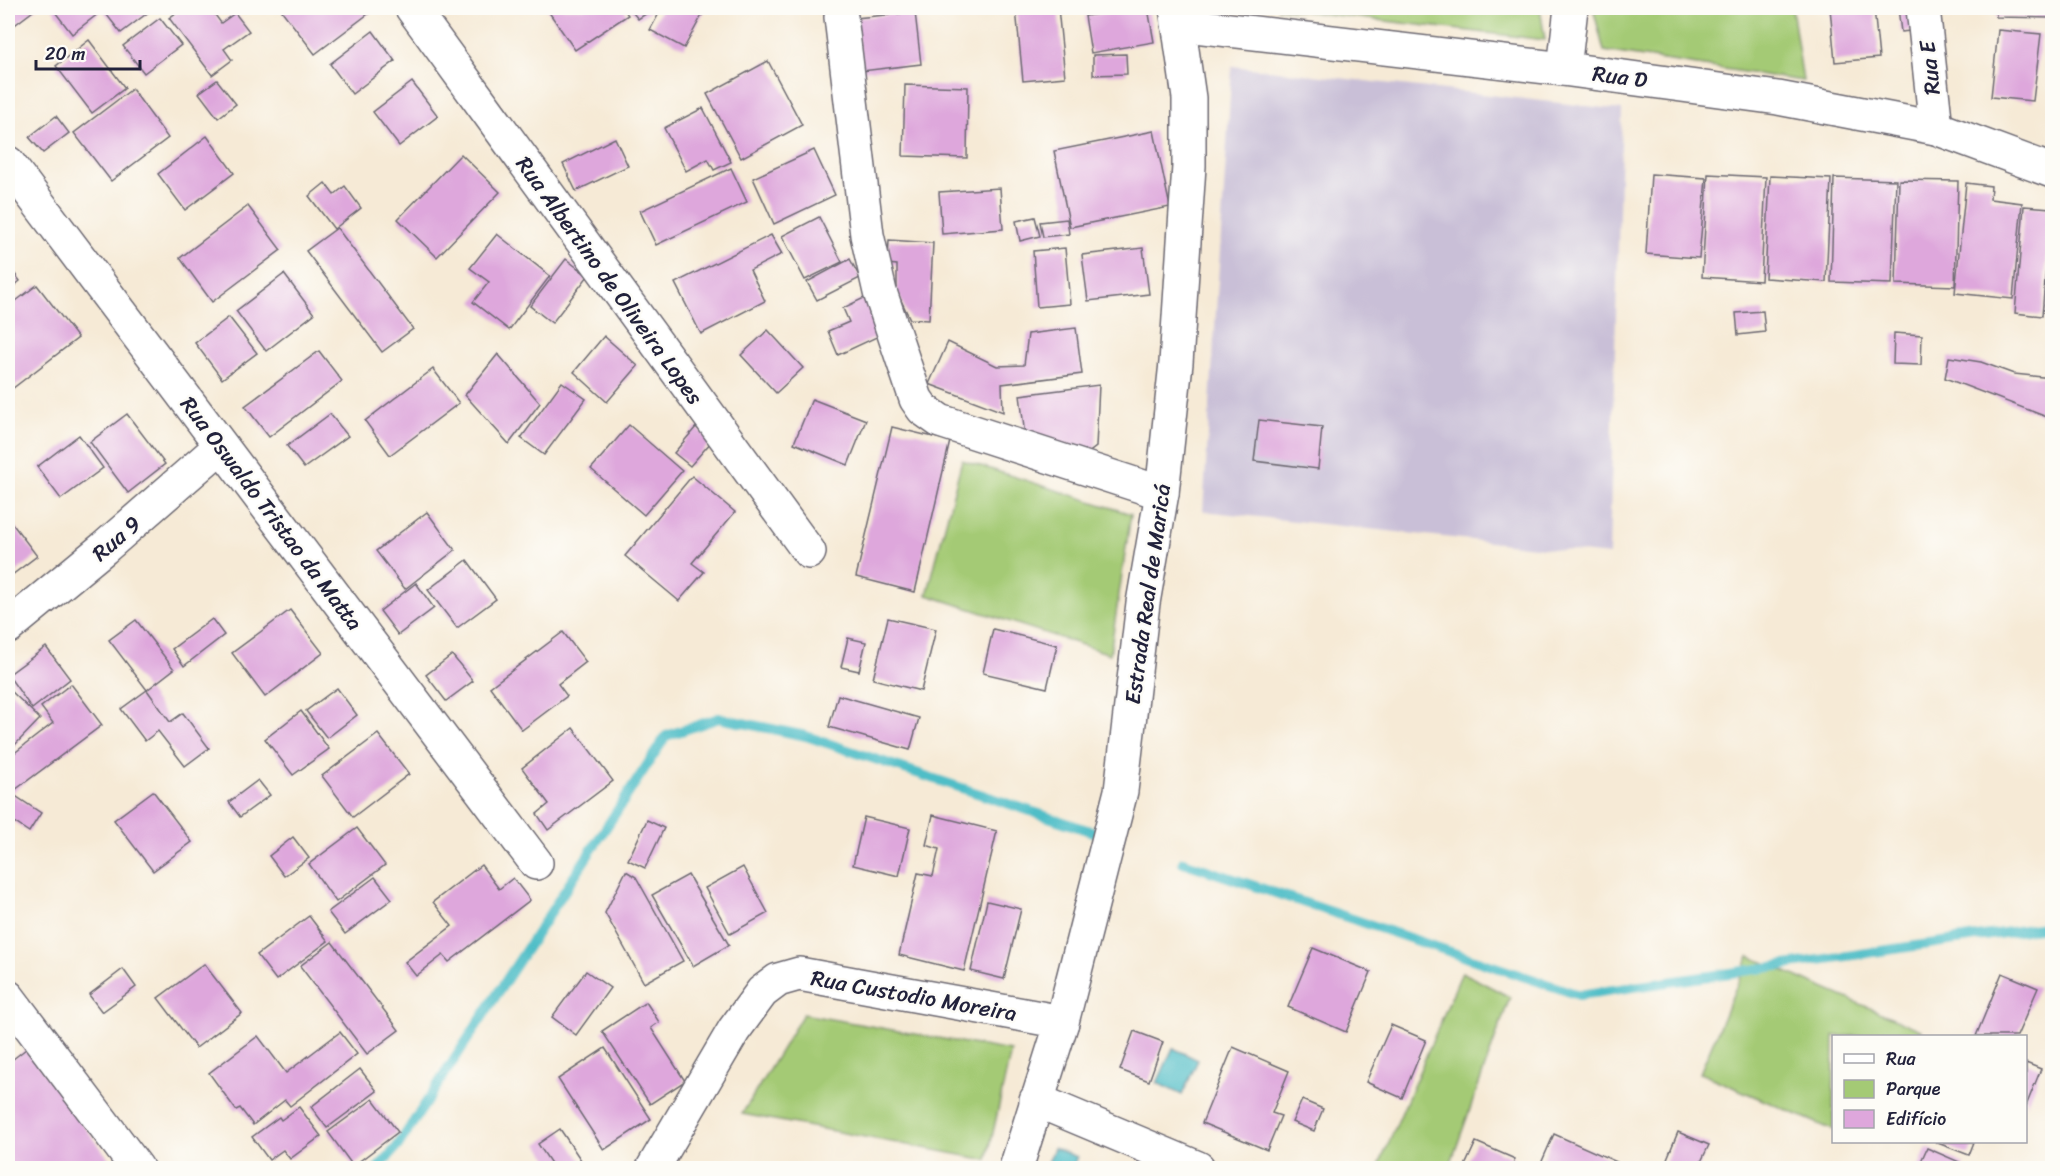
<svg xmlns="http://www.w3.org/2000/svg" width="2060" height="1176" font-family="Sriracha,sans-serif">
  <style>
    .industrial { fill: #c9bfd7 }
    .green { fill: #a4ca75; stroke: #637658; stroke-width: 1.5 }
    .water { fill: #50bec7; stroke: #397081; stroke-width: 1.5 }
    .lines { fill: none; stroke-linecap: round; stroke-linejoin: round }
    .stream { stroke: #50bec7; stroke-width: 10 }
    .building { fill: #dea7dc }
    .street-casing { stroke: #6c6871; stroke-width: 36 }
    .secondary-casing { stroke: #6c6871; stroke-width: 36 }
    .street { stroke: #fff; stroke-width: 33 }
    .secondary { stroke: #fff; stroke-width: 33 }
    .labels { text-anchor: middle; stroke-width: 5; stroke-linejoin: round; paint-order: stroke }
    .street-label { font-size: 22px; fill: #22223b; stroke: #fdfcf7 }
  </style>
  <rect width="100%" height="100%" fill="#fdfcf7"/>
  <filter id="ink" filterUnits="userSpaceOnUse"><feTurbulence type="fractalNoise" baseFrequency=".0167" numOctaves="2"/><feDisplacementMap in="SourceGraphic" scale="12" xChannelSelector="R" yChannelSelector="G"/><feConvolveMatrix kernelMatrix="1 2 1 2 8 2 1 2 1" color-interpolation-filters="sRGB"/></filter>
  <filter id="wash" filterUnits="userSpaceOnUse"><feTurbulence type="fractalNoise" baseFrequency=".008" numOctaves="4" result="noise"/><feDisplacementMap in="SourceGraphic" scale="24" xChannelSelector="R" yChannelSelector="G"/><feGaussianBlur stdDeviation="1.35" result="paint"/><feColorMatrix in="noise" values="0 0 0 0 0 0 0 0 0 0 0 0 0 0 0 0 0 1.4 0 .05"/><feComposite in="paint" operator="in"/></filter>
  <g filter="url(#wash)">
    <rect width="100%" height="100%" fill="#f6ead6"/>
    <!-- industrial -->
    <polygon class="industrial" points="1232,66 1622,110 1609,555 1203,511"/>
    <!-- green -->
    <g class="green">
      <polygon points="1276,8 1540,8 1545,40"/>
      <polygon points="1593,8 1792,8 1803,81 1604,51"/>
      <polygon points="962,460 1131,514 1110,654 927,595"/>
      <polygon points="1749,956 1921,1030 1918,1036 1834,1036 1833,1130 1700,1073"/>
      <polygon points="1462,972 1510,997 1449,1168 1378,1168"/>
      <polygon points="803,1014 1011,1051 987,1160 742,1114"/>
    </g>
    <!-- water -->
    <g class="water">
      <polygon points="1173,1048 1198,1060 1182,1095 1157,1083"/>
      <polygon points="1054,1148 1077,1157 1072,1168 1046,1168"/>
    </g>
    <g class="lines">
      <!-- stream -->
      <g class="stream">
        <polyline points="1183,862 1579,995 2052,926"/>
        <polyline points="378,1168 397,1147 666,736 719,718 806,736 1093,832"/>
      </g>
    </g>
    <g id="blocks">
      <!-- building -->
      <g class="building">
        <polygon points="8,8 37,8 8,30"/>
        <polygon points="52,8 154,8 121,33 103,10 72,34"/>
        <polygon points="183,8 210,8 221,23 235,13 249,31 224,49 232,60 212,75 169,18"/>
        <polygon points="287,8 376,8 315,54 282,11"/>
        <polygon points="546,8 623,8 628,15 575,50"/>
        <polygon points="629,8 655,8 638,19"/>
        <polygon points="662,8 706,8 684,48 650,30"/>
        <polygon points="1058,8 1065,77 1023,81 1016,9"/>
        <polygon points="1139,8 1148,8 1154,42 1091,53 1085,16"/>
        <polygon points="1830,8 1874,8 1879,58 1835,62"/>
        <polygon points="1898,8 1918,8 1920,30 1901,32"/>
        <polygon points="1996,8 2052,8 2052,18 1996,17"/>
        <polygon points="915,12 921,64 862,71 856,18"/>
        <polygon points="160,18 181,45 144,73 123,46"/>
        <polygon points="1998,30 2041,34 2033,101 1991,97"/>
        <polygon points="373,31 395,61 352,94 330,64"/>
        <polygon points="89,40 125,88 92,113 56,66"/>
        <polygon points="1126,54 1127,74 1093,75 1093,55"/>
        <polygon points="768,61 802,125 741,158 707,94"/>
        <polygon points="217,80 236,104 218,118 199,93"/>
        <polygon points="412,82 438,116 399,146 373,112"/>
        <polygon points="905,85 968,87 967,158 903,156"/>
        <polygon points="132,89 168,138 111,181 74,133"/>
        <polygon points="703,108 731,162 714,170 708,159 686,171 664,128"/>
        <polygon points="56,116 69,133 43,153 29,137"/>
        <polygon points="1154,131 1170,207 1070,227 1054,151"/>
        <polygon points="207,136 234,173 185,210 158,174"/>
        <polygon points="615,138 628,166 576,191 563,164"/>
        <polygon points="814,150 835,195 774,224 753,178"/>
        <polygon points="461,154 500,192 437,257 398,219"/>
        <polygon points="731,168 747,202 656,245 640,211"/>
        <polygon points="1651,174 1706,178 1699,258 1646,254"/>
        <polygon points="1708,174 1766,177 1761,281 1702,277"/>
        <polygon points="1770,176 1831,179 1826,282 1765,278"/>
        <polygon points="1834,178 1896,180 1892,284 1831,282"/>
        <polygon points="1899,180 1958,181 1955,286 1896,284"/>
        <polygon points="325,183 334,195 345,186 361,208 334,229 309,196"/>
        <polygon points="1966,183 1991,186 1990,199 2022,203 2013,299 1955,293"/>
        <polygon points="1000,188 1003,229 942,234 939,192"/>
        <polygon points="248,206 281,250 212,302 180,258"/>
        <polygon points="2024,206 2051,208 2042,316 2015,313"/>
        <polygon points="819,217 842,262 805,280 782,236"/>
        <polygon points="1035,217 1040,236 1020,241 1016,221"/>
        <polygon points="1067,219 1069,234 1043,237 1040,222"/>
        <polygon points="337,228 413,329 382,352 306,251"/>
        <polygon points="497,234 550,276 509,330 473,302 489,282 470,268"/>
        <polygon points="771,235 782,254 750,270 765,301 701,334 675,283"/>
        <polygon points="889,240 933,243 929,320 910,319 897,292 897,265 888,264"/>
        <polygon points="1065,248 1070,304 1037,307 1033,251"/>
        <polygon points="1143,248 1149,294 1088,301 1082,255"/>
        <polygon points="2051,250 2052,251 2052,327 2046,327"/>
        <polygon points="566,259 588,276 552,323 530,306"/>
        <polygon points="850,259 860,278 817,300 807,282"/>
        <polygon points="8,265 20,281 8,291"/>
        <polygon points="284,274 314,314 266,351 236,311"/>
        <polygon points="37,285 78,338 8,392 8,307"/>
        <polygon points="864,298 881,335 838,355 828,331 849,322 843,308"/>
        <polygon points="1763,311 1765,332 1738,335 1736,313"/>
        <polygon points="229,317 257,353 222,379 195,343"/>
        <polygon points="1076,328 1082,374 1002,384 1003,412 929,384 948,342 997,366 1024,365 1028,334"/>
        <polygon points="768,330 803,368 776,393 741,355"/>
        <polygon points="1894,333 1922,335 1921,365 1893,364"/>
        <polygon points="604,336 638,366 607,402 574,372"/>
        <polygon points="319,351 342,381 269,437 245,406"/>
        <polygon points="498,354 540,403 509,444 465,395"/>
        <polygon points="1949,357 1981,362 2014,374 2052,378 2052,419 1945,378"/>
        <polygon points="433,369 459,403 390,455 365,421"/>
        <polygon points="562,382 586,399 544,455 521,438"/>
        <polygon points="1099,385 1096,447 1083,457 1025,436 1020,395"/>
        <polygon points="812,399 866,420 848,465 794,443"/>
        <polygon points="127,414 165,464 128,493 90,442"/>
        <polygon points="330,414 348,436 304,468 287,446"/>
        <polygon points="1259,420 1322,427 1318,469 1254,461"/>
        <polygon points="629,425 682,471 644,515 591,469"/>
        <polygon points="696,427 712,441 690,466 674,453"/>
        <polygon points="892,427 950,441 915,592 856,577"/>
        <polygon points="79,435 103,468 61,499 37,467"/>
        <polygon points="692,476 735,512 692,563 704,572 679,601 625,556"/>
        <polygon points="427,512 455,550 405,589 376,551"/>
        <polygon points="8,518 37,556 8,578"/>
        <polygon points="467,560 496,599 457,628 428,590"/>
        <polygon points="416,583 434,608 398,635 380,611"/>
        <polygon points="290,610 323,653 265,697 232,653"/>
        <polygon points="888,618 936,629 921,691 873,679"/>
        <polygon points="212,619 224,635 184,666 172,649"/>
        <polygon points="136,620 174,669 147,690 109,640"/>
        <polygon points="993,629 1057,645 1047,688 983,673"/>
        <polygon points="563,632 586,662 558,684 567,696 522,730 490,687"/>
        <polygon points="848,638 866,642 859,671 841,667"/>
        <polygon points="46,647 70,679 32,709 8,675"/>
        <polygon points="452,655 473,681 446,701 426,675"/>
        <polygon points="71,684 102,725 11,793 41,813 29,832 8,818 8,758 53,723 41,707"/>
        <polygon points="8,688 40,719 13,747 8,741"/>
        <polygon points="337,688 357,715 327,738 306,711"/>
        <polygon points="147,690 170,722 183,713 209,748 185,766 158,731 145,741 121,709"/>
        <polygon points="838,695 919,718 910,750 829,727"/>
        <polygon points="301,711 329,749 293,775 265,739"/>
        <polygon points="573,728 613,781 548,830 537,814 549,804 522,768"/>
        <polygon points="378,734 409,774 353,817 322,776"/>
        <polygon points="258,780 270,795 240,817 229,802"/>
        <polygon points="153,791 192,842 153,871 114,820"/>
        <polygon points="933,815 997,831 964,971 899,955 918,873 933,876 939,849 926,845"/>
        <polygon points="864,817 910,828 899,876 853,865"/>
        <polygon points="647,820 664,828 645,868 628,860"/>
        <polygon points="357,828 385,865 336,902 309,864"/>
        <polygon points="293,837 309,858 284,876 269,856"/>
        <polygon points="481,865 499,889 513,878 530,900 449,962 443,955 416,976 405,962 452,926 433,902"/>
        <polygon points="743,867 768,913 730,934 705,888"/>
        <polygon points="626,871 636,877 683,961 644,983 605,913"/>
        <polygon points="688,875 729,945 693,966 652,895"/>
        <polygon points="375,877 392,899 345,934 328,912"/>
        <polygon points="987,901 1021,909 1004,979 971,971"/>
        <polygon points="309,916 328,941 276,980 257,955"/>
        <polygon points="332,942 399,1030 367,1054 300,966"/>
        <polygon points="1313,948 1371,972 1346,1032 1288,1007"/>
        <polygon points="204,964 242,1013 196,1048 158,998"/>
        <polygon points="123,969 136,987 102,1012 89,995"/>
        <polygon points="586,971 610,988 576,1035 552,1017"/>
        <polygon points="2002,973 2038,988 2017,1036 1976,1036"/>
        <polygon points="646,1002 659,1022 651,1028 685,1081 650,1104 602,1031"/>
        <polygon points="1391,1025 1426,1040 1402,1098 1366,1082"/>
        <polygon points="1134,1031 1163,1042 1149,1081 1120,1070"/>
        <polygon points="340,1032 357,1054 290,1106 285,1100 253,1125 240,1108 236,1110 209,1073 258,1036 286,1073"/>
        <polygon points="1233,1047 1289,1071 1272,1113 1281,1116 1267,1150 1202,1123"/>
        <polygon points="605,1048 651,1119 604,1150 558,1079"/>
        <polygon points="26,1049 116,1168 8,1168 8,1063"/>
        <polygon points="2026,1063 2041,1069 2026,1106"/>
        <polygon points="360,1069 377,1091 327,1128 311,1107"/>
        <polygon points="373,1099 398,1132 353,1166 328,1132"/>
        <polygon points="1302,1100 1323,1109 1314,1131 1292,1122"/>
        <polygon points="299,1107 321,1136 290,1159 283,1150 269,1160 252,1137 279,1117 281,1120"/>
        <polygon points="560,1129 583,1163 575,1168 554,1168 538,1144"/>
        <polygon points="1678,1132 1709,1145 1698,1168 1664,1166"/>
        <polygon points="1554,1134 1617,1162 1614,1168 1539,1168"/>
        <polygon points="1476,1142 1515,1159 1512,1168 1464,1168"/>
        <polygon points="1935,1142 1974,1142 1969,1155"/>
        <polygon points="1927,1148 1964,1164 1962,1168 1918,1168"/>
      </g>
    </g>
  </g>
  <g filter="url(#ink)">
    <use href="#blocks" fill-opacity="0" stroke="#6c6871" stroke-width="1.5"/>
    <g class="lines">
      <!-- street casing -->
      <g class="street-casing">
        <g id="street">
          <polyline points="412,8 809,552"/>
          <polyline points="1923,8 1936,128"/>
          <polyline points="841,17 867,235 880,292 916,399 923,409 940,421 1162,493"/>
          <polyline points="1178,24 1564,69 1778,98 1936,128 2052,171"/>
          <polyline points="1564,69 1571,8"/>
          <polyline points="8,163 536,863"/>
          <polyline points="8,627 104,548 221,446"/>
          <polyline points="8,997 137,1168"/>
          <polyline points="1036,1100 1198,1168"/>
          <polyline points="653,1168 734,1030 762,992 778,980 799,974 1062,1022"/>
        </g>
      </g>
      <!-- secondary casing -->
      <g class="secondary-casing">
        <polyline id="secondary" points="1016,1168 1062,1022 1121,791 1143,603 1162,493 1176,363 1189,166 1189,98 1176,8"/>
      </g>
      <!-- street -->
      <use href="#street" class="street"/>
      <!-- secondary -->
      <use href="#secondary" class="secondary"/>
    </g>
  </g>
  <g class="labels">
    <!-- street labels -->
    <g class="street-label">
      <text transform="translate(1929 68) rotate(-96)" y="8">Rua E</text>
      <text transform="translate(1620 76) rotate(7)" y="8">Rua D</text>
      <text transform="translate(610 280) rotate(54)" y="8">Rua Albertino de Oliveira Lopes</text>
      <text transform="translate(272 513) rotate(53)" y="8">Rua Oswaldo Tristao da Matta</text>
      <text transform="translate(116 538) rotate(-41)" y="8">Rua 9</text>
      <text transform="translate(1147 594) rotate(-82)" y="8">Estrada Real de Maricá</text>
      <text transform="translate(914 995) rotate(10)" y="8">Rua Custodio Moreira</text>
    </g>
  </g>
  <!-- margin -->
  <rect width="2060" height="1176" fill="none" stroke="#fdfcf7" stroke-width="30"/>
  <!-- legend -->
  <rect x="1832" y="1035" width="195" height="108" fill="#fdfcf7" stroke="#a5a5ac" stroke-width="1.5"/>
  <rect x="1844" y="1054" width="30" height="9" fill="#ffffff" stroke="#a5a5ac" stroke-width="1.5"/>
  <text x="1886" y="1065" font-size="18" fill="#22223b">Rua</text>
  <rect x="1844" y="1080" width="30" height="18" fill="#a4ca75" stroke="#a5a5ac" stroke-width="1.5"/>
  <text x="1886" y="1095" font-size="18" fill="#22223b">Parque</text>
  <rect x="1844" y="1110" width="30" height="18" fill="#dea7dc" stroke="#a5a5ac" stroke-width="1.5"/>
  <text x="1886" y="1125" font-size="18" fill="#22223b">Edifício</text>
  <!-- scale -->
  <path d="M36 60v9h104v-9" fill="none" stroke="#22223b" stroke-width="3"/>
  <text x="45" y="60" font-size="18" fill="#22223b" stroke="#fdfcf7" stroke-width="4.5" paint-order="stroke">20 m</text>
</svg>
